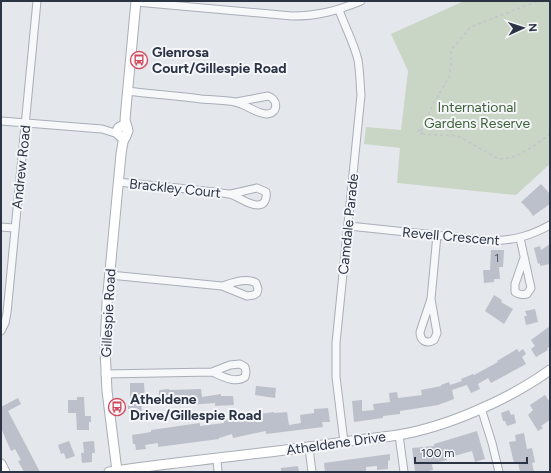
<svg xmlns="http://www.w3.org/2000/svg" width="551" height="473" font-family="Figtree,sans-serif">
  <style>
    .green { fill: #c9d6c5 }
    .building { fill: #bbc0ca }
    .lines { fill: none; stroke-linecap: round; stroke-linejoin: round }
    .street-casing { stroke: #a9aeb7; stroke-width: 9 }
    .secondary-casing { stroke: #a9aeb7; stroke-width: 11 }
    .path { stroke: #c2c5cb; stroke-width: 1.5; stroke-dasharray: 3 3; stroke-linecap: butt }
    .street { stroke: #f7f8fa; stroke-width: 7 }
    .secondary { stroke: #fff; stroke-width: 9 }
    .labels { text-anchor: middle; stroke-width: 4; stroke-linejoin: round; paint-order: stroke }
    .number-label { font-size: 12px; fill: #4f5766 }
    .poi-label { font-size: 14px; font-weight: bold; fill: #2b3445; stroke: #f4f6f9; text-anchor: start }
    .park-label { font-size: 14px; fill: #3f6138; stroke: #f4f6f9 }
    .street-label { font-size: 14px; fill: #2b3445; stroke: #f4f6f9 }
  </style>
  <rect width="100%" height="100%" fill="#e4e7ec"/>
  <!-- green -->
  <polygon class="green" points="464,1 550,1 550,164 516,195 397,183 400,148 364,144 366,127 401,130 408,71 391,34"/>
  <!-- building -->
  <g class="building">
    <polygon points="541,184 550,194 550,204 533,216 529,210 521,202"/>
    <polygon points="550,244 550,264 540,266 540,263 538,264 534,248 540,246 541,250"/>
    <polygon points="491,250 504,250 503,267 499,267 500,279 494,279 494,282 484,283 483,270 490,270"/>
    <polygon points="494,295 502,300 501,302 513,309 504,324 485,311"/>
    <polygon points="535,309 538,322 526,325 524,316 527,316 525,311"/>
    <polygon points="550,326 550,347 547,348 548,350 536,357 531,349 535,346 531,340"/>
    <polygon points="517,349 519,352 523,349 526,354 522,357 526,364 491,383 488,378 478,384 480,389 471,393 467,385 452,390 454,399 438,405 400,411 400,414 383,416 383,418 354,422 352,401 362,400 362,411 374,410 373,404 390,402 389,393 397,392 398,398 422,395 421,390 441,386 441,385 449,382 450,385 462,381 461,379 473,374 474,375 498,362 497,361"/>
    <polygon points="130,383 144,383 145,399 141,399 142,417 134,417 134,414 130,414 130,409 128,409 128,403 130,402"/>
    <polygon points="256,386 276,388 275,398 255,395"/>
    <polygon points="169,389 169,390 201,389 202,397 221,394 221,396 233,396 234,405 215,406 215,403 175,406 175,404 157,405 157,396 159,396 159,390"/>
    <polygon points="545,395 550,402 550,420 541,426 543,428 538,431 528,415 533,410 530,405"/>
    <polygon points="77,397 84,397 85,416 91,416 91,422 89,422 89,430 77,430 76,413 68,413 68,400 77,400"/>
    <polygon points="18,398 21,404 8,411 40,472 24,472 18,461 21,460 15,449 11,451 1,428 1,407"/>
    <polygon points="328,408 330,422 322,422 323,427 266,434 266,431 233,438 232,434 219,438 219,439 158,447 158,443 145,445 146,449 136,450 135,444 133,444 132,435 151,432 151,430 200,423 200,426 224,423 223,420 235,418 236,421 259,415 259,414 274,412 274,413 287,412 289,425 301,423 300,415 314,413 314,409"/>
    <polygon points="509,410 511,415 514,414 516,423 507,426 505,421 503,421 501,413"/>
    <polygon points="477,431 485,459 475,462 472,451 447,458 447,460 432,464 433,470 429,471 429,472 415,471 412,448 434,446 434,444"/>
    <polygon points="524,433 527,449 532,448 535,462 532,463 534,472 520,472 518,462 514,463 509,442 516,441 515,435"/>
    <polygon points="69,441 75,456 66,459 64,453 61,454 58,445"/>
    <polygon points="94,441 95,453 92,453 92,462 82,463 81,453 84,453 83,442"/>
    <polygon points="390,454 390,460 388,461 388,469 377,470 377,466 366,467 366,472 325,472 324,463"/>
    <polygon points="298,466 299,472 281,472 281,468"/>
  </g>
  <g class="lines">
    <!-- street casing -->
    <g class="street-casing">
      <g id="street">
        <path d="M136,2L292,16C318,16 336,11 361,1"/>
        <path d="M339,10C345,27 354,43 358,60C360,72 360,84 361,95L336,343V377L344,442"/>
        <path d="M127,91C152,94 177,96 201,99C212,100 224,100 235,102C246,104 256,114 267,114C279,113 278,99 268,96L236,102"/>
        <polyline points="1,121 102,129 118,134"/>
        <path d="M118,182C155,186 192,189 229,194C239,196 247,205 258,205C265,205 267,198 266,192L257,188L231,194"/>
        <path d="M349,226L492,241C515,240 530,236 550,225"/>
        <polyline points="1,227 14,228"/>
        <path d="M520,238L531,288L527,294C522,295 519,295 515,292V284L524,258"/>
        <path d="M110,275L222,286L247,296L254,295L257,293L258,289L256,283C247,277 232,283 222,286"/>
        <path d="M431,299L437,333L434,340C426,345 420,340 420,332L431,299L437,235"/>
        <polyline points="1,331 5,323 7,313 37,1"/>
        <path d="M105,374L212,372L230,365L240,364L245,367L246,372L245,377C235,384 222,376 212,372"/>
        <polyline points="481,408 492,443 499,472"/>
        <polyline points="399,435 404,472"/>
        <polyline points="309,448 312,472"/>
        <polyline points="217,459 218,472"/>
      </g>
    </g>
    <!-- secondary casing -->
    <g class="secondary-casing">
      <g id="secondary">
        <path d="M126,136H120C116,133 116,128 122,126L127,127"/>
        <polyline points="1,464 5,472"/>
        <polyline points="117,471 107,391 105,349 107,303 121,154 123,142 128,131 125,120 126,108 136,1"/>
        <path d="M109,472C187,460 266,454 344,442C362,439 380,438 398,435C447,427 510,399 550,370"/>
      </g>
    </g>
    <!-- path -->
    <g class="path">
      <polyline points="438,95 443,117 453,136"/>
      <circle cx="420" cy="132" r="2"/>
      <polyline points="421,131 431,108 449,77 451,67 451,52 452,49 469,29 473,26 538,1"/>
      <path d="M422,134L458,136L497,158C514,163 537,143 550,134"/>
    </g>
    <!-- street -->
    <use href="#street" class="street"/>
    <!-- secondary -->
    <use href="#secondary" class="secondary"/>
  </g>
  <!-- icons -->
  <defs>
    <g id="bus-ring" transform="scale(0.9)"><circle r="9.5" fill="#f4f6f9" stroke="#d1495b" stroke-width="1.5"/><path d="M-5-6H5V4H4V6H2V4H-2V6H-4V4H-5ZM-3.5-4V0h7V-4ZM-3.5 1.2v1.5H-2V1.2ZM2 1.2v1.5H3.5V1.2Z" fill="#d1495b"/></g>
  </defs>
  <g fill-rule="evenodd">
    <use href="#bus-ring" x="139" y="60"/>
    <use href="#bus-ring" x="117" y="407"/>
  </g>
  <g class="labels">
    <!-- number labels -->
    <g class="number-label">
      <text x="497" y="262">1</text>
    </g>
    <!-- poi labels -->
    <g class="poi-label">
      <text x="152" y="57">Glenrosa<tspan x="152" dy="16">Court/Gillespie Road</tspan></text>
      <text x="130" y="404">Atheldene<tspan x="130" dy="16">Drive/Gillespie Road</tspan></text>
    </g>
    <!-- park labels -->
    <g class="park-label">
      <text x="477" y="112">International<tspan x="477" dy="16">Gardens Reserve</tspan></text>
    </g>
    <!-- street labels -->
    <g class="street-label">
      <text transform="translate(21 167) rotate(-84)" y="5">Andrew Road</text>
      <text transform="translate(175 188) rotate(6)" y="5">Brackley Court</text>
      <text transform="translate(348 224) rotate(-84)" y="5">Camdale Parade</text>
      <text transform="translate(451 236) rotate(5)" y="5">Revell Crescent</text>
      <text transform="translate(108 313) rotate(-87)" y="5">Gillespie Road</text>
      <text transform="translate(336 443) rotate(-8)" y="5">Atheldene Drive</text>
    </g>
  </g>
  <!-- border -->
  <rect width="551" height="473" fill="none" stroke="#2b3445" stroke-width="4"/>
  <!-- north arrow -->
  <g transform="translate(523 28) rotate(87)" stroke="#f4f6f9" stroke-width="3" paint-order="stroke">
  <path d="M0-3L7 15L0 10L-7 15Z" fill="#2b3445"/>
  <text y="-6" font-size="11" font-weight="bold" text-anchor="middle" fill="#2b3445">N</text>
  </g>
  <!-- scale -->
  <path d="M415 457v6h112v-6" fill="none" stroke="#2b3445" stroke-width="2"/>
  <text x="421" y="457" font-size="12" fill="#2b3445" stroke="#f4f6f9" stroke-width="3" paint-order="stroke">100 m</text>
</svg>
